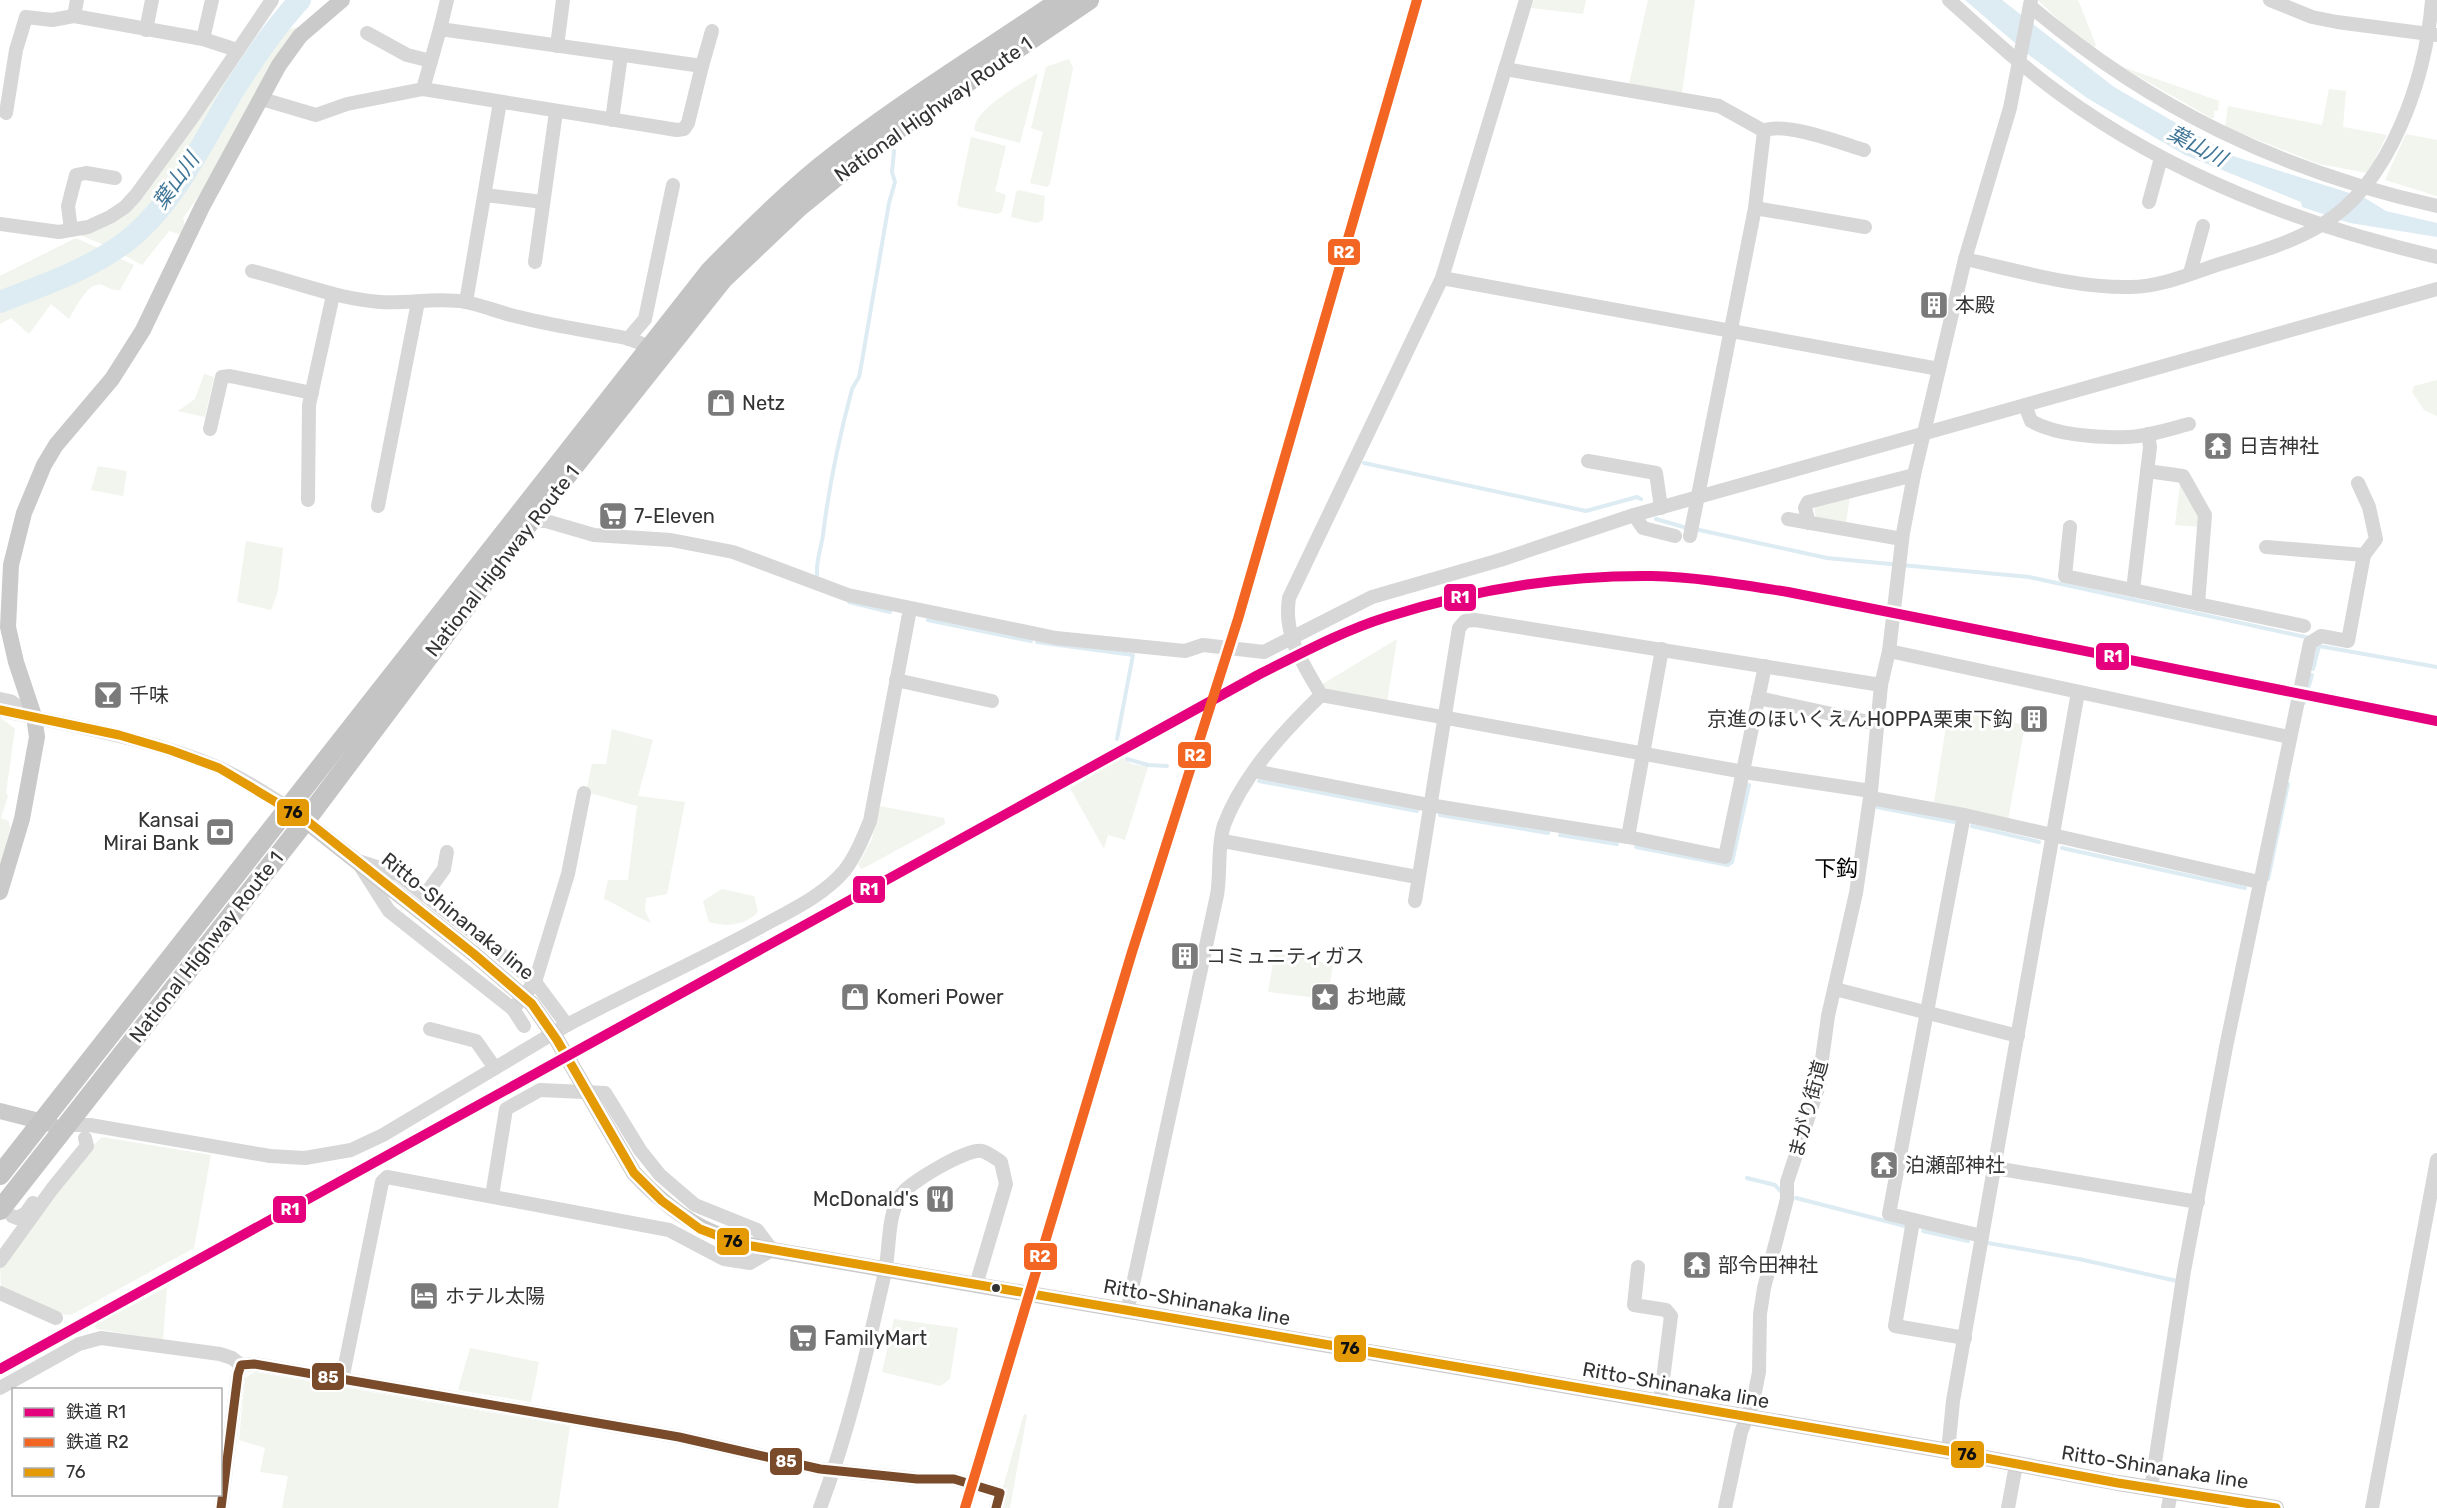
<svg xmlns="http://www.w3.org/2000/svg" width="2437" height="1508" font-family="Rubik,'Noto Sans JP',sans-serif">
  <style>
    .green { fill: #f1f5ed }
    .water { fill: #ddebf3 }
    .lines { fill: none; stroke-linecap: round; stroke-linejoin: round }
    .stream { stroke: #ddebf3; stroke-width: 4 }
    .river { stroke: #ddebf3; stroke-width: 22 }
    .minor { stroke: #d7d7d7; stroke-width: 14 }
    .major { stroke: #cacaca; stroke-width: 16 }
    .highway { stroke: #c4c4c4; stroke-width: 20 }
    .rail { stroke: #bebebe; stroke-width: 4; stroke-dasharray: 6 4.5; stroke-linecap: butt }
    .major-bridge { stroke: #cacaca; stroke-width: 16 }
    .bus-1-casing { stroke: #fff; stroke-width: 14 }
    .bus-2-casing { stroke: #fff; stroke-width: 14 }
    .bus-1 { stroke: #e39a05; stroke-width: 9 }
    .bus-2 { stroke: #7a4b2a; stroke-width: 9 }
    .rail-1-casing { stroke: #fff; stroke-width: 15 }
    .rail-2-casing { stroke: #fff; stroke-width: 15 }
    .rail-1 { stroke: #e5007d; stroke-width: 10 }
    .rail-2 { stroke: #f26522; stroke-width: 10 }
    .bus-dot { fill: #333; stroke: #fff; stroke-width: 2 }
    .labels { text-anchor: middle; stroke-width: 6; stroke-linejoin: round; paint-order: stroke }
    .street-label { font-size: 20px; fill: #333; stroke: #fff }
    .poi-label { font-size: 20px; fill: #333; stroke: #fff; text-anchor: start }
    .water-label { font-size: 21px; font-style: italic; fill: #3f7597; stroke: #fff }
    .quarter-label { font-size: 22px; fill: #000; stroke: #fff }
    .line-badge { stroke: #fff; stroke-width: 2 }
    .badge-label { font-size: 16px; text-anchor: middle; font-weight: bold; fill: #fff }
    .pale-badge-label { font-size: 16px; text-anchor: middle; font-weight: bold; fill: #111 }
  </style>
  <rect width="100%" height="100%" fill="#fff"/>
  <!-- green -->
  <g class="green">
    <polygon points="1534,0 1586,0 1583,14 1531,8"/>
    <polygon points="1648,0 1695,0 1682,93 1629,84"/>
    <polygon points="2038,0 2078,0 2096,45 2093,48 2073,34"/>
    <polygon points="266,24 270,26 161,196 144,220 111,248 80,235 112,224 142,199"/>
    <polygon points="301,26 210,180 183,218 186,228 182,235 169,231 142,265 122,254 176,202 233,113 277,38 287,30"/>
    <polygon points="1069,59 1073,68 1050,184 1047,187 1030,183 1043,132 1031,128 1046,67"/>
    <polygon points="2120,66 2219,101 2218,111 2214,111 2214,118 2211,118"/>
    <path d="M1038,73L1020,143L975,131C970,111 1023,83 1038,73Z"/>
    <polygon points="2329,89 2346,91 2343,127 2387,135 2368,173 2319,164 2225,127 2228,106 2322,125"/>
    <polygon points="2406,134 2437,140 2437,196 2385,180"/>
    <polygon points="971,137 1006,146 995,191 1006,195 1002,211 998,214 959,207 957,204"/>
    <polygon points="1019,190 1045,196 1043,220 1037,223 1011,217 1016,192"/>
    <polygon points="76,238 105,251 60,273 0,296 0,276"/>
    <path d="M117,257L134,265L120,290C111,291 109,287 102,285C88,281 75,309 69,319L51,304L29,334L11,318L0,324V309C40,292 80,281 117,257Z"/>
    <polygon points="204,374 214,377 205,417 178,411 195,399"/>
    <polygon points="2437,380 2437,416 2424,410 2412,392 2414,386"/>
    <polygon points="98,466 127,471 123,496 91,490"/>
    <polygon points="2180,484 2199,517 2198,527 2175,525"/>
    <polygon points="1850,497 1846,522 1816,517 1814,507"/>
    <polygon points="246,541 283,548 278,591 271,610 237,602"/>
    <polygon points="1397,639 1387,702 1328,693 1321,685"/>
    <polygon points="1949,708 2025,725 2008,820 1934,802"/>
    <polygon points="0,717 15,729 6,793 8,796 1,818 9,821 10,829 0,867"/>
    <path d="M612,729L653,740L638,796L685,802L667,894L646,898L645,911L651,923C634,916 620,906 604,899L608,880H628L637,806L586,792L592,764H606Z"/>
    <polygon points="1123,758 1131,764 1148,767 1125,840 1108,835 1104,849 1070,788"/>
    <polygon points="879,806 944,818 945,824 862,869 858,865 872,839"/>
    <path d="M722,889L754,896L758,912C744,926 728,927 709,922L703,901Z"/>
    <polygon points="1275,951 1333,965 1327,999 1268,992"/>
    <polygon points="102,1137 211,1155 194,1248 71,1315 58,1314 1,1287 0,1268 75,1163"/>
    <polygon points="167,1287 163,1340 97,1329 94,1325"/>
    <polygon points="894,1319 958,1328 950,1379 940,1386 882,1372"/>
    <polygon points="470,1348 539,1362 531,1402 458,1390"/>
    <polygon points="255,1372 570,1426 558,1508 282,1508 288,1476 260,1472 265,1448 239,1440 245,1378"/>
    <polygon points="1024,1414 1027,1415 1010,1508 1002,1508 1008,1489 1003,1487"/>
  </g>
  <!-- water -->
  <polygon class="water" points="1965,0 2002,0 2114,87 2233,156 2365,198 2386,211 2437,223 2437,237 2350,223 2302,207 2301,202 2185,155 2087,98 2029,55"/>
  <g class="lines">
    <!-- stream -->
    <g class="stream">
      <polyline points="1364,463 1586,511 1637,497 1641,499"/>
      <polyline points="1656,519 1687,528"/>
      <polyline points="1695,529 1827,558 2029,577 2310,638"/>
      <path d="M817,575C816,560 821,549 823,535C829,485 839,438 852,389L859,377L862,361L889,203L895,182L892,172L894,151"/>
      <polyline points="849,602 890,612"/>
      <polyline points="928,620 1031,641"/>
      <polyline points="1037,642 1133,655 1117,739"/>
      <polyline points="2313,669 2319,646 2437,667"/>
      <polyline points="2304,703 2312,675"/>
      <polyline points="1127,759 1148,765 1167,766"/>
      <polyline points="1259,781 1417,811"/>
      <polyline points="1877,807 1954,822"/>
      <polyline points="1440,815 1548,833"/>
      <polyline points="1972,826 2039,842"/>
      <polyline points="1560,835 1617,844"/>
      <polyline points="1636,847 1728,865 1732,862 1749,785"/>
      <polyline points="2062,848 2245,888"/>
      <polyline points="2268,879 2288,784"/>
      <polyline points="1747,1178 1775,1185 1783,1194"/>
      <polyline points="1796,1198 1905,1226"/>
      <polyline points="1923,1231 1968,1241"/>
      <polyline points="1988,1243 2079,1259 2177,1281"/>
    </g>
    <!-- river -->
    <path class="river" d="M0,302C41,286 83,272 120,246C173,209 202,142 235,88C255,57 275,27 300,0"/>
    <!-- minor -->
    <g class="minor">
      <path d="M1526,0L1442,278L1289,598C1283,636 1303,663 1321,695L1744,772L1871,791L1856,893L1828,1016L1818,1088L1787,1182V1199L1764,1288L1760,1314L1759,1372L1753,1402L1741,1432L1725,1508"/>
      <path d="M1949,0C1985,32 2020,65 2060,94C2172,176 2302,225 2437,257"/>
      <polyline points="2270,0 2312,17 2337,22 2437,35"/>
      <path d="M2030,6C2152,109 2281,171 2437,206"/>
      <polyline points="74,16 77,0"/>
      <polyline points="440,29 447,0"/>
      <polyline points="146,30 152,0"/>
      <polyline points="367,33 407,55 431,61"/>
      <polyline points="203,39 212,0"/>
      <polyline points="557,46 563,0"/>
      <polyline points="702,66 712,31"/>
      <polyline points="1505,69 1719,106 1764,131"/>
      <polyline points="262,99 316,115 347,104 423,89 677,130 684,129 688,123 702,66 440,29 423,89"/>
      <polyline points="6,113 16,50 26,17 52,20 74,16 203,39 237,50"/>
      <polyline points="612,120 621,55"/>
      <path d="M1764,131C1783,121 1841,143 1864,150"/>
      <polyline points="485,195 543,202"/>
      <polyline points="2149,202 2161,158"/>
      <polyline points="1755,208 1865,227"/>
      <polyline points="0,224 59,232 88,227 110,217 125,207 136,195 192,118 272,0"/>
      <polyline points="71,230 68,206 76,175 86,173 115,178"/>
      <path d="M1965,259C2019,271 2075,288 2131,287C2162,287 2194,272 2223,263C2256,253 2291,243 2321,225C2391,184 2426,77 2432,0"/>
      <polyline points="535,262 556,112"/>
      <path d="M252,271C296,282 334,298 380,302C409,304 437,297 466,302C484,306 501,313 519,317C554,326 590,331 626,338C636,341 646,346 656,348"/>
      <polyline points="2190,273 2203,226"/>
      <polyline points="1442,278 1939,369"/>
      <polyline points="466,302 500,102"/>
      <polyline points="628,339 645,319 673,185"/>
      <path d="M2025,405L2031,421C2056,435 2097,438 2126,437C2147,437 2169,429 2189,424"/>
      <polyline points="210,429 222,377 230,376 312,393"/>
      <polyline points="1588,461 1656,473 1661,508"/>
      <polyline points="2358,483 2369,507 2376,539 2364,555"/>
      <polyline points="308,500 309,405 333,295"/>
      <polyline points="378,506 418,302"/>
      <polyline points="1634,515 1643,528 1675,536"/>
      <polyline points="1788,519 1902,539"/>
      <polyline points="527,521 546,521 594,535 671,540 733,552 848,595 1056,638 1185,651 1203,645 1264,652 1372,597 1500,560 1634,515 2437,289"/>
      <polyline points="1809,523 1805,508 1808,502 1914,475"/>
      <polyline points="2070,527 2065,576 2133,590 2150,447 2148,434"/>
      <polyline points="1690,536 1755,208 1764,131"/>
      <polyline points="2133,590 2198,604 2205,515 2183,476 2147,471"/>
      <polyline points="2198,604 2304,626"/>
      <polyline points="1889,651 2289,737"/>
      <polyline points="896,680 992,701"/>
      <polyline points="1758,698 1878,724"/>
      <polyline points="0,699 10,701 27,712"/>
      <path d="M0,710C73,726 148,738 217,767C243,778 266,794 289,808"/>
      <polyline points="1254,771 1429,805 1628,837 1725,857 1765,666"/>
      <polyline points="1871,791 1881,685 1889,651 1903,533 1914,475 1965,259 2010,108 2031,0"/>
      <polyline points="1871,798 1964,815 2259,882"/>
      <polyline points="1964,815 1889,1214 1982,1236"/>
      <polyline points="1628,837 1662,649"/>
      <polyline points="1223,841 1417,877"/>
      <polyline points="361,867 389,911 513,1009 535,982 568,874 584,793"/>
      <polyline points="425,895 444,869 447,852"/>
      <polyline points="1415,901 1459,628 1465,621 1475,620 1881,685"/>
      <polyline points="1835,989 2018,1036"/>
      <polyline points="513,1009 524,1026"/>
      <path d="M567,1025C633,990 701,960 766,924C794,909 825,894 845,870C856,855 863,838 870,821L910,609"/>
      <polyline points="430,1029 476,1041 495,1068"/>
      <polyline points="67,1125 90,1125 270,1156 305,1158 351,1150 383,1135 567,1025 535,982 488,944 398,874 358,861"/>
      <polyline points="1995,1168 2198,1202"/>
      <polyline points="12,1216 17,1218 26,1213 33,1203"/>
      <polyline points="1913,1221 1895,1326 1965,1338"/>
      <polyline points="0,1261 52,1189 87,1146 85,1138"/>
      <polyline points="1638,1267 1634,1305 1666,1310 1671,1316 1660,1403"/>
      <polyline points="0,1293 56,1318"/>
      <path d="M1127,1312L1217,895C1221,873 1217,846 1224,825C1243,775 1283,732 1321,695"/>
      <polyline points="342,1380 382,1182 387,1177 669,1230 724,1259 750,1263 772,1250 757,1230 695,1205 660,1175 640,1150 605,1093 540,1090 506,1109 492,1196"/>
      <polyline points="0,1388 79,1344 101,1338 220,1354 232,1358 241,1365"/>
      <polyline points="1948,1451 1953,1401 2078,692"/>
      <polyline points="2151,1489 2184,1271 2226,1047 2310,643 2321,636 2348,641 2364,555 2266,547"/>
      <polyline points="221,1508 238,1374 241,1365 254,1364 679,1437 820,1469 917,1479 954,1479 1000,1493 996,1508"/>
      <path d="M820,1508C849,1431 867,1352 885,1272C890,1248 887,1217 900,1196C908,1183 967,1148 982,1151C989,1153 995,1158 1001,1162L1006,1184L976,1285"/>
      <polyline points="2008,1508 2016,1465"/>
      <polyline points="2168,1508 2171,1492"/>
      <polyline points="2372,1508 2437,1160"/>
    </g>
    <!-- major -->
    <g class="major">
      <polyline points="289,808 474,954"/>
      <polyline points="0,892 22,819 37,737 34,716 16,662 8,627 11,565 24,513 44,465 56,445 112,379 143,330 202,207 279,65 300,36 342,0"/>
      <polyline points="0,1111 51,1124"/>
      <path d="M634,1173C677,1219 710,1237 772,1250L1948,1451L2118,1483L2276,1508"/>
    </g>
    <!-- highway -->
    <g class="highway">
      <path d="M0,1175L710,271C745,235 781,199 820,167C896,106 980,55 1061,0"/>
      <polyline points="0,1210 306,820 529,523 723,279 799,207 879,142 1089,0"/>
    </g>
    <!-- rail -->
    <path class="rail" d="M0,1369L1258,675C1300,654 1342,631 1387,617C1472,590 1562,575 1652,576C1698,577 1743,585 1788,592L2437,721"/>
    <!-- major-bridge -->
    <polyline class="major-bridge" points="474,954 532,1004 557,1040 634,1173"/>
    <!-- bus-1 casing -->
    <g class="bus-1-casing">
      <polyline id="bus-1" points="0,710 119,735 170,750 219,768 306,820 474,954 532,1004 557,1040 634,1173 662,1201 700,1229 740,1244 1948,1451 2118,1483 2276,1508"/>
    </g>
    <!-- bus-2 casing -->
    <g class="bus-2-casing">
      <polyline id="bus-2" points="221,1508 238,1374 241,1365 254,1364 679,1437 820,1469 917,1479 954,1479 1000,1493 996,1508"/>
    </g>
    <!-- bus-1 -->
    <use href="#bus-1" class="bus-1"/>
    <!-- bus-2 -->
    <use href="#bus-2" class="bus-2"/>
    <!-- rail-1 casing -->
    <g class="rail-1-casing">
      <path id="rail-1" d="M0,1369L1258,675C1300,654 1342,631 1387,617C1472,590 1562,575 1652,576C1698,577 1743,585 1788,592L2437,721"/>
    </g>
    <!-- rail-2 casing -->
    <g class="rail-2-casing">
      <polyline id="rail-2" points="965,1508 1132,952 1238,619 1417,0"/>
    </g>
    <!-- rail-1 -->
    <use href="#rail-1" class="rail-1"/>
    <!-- rail-2 -->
    <use href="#rail-2" class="rail-2"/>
  </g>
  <!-- icons -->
  <defs>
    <g id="building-square" transform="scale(1.5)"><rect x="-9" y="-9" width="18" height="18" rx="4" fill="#7a7a7a" stroke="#fff"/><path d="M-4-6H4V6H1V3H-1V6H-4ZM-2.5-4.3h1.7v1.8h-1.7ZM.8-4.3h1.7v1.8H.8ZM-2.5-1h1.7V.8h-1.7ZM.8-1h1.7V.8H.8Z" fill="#fff"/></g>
    <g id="shop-square" transform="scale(1.5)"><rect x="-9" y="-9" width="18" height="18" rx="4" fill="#7a7a7a" stroke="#fff"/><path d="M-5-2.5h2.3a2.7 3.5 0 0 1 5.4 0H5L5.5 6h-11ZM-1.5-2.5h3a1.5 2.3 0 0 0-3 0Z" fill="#fff"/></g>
    <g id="temple-square" transform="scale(1.5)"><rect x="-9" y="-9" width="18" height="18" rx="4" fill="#7a7a7a" stroke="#fff"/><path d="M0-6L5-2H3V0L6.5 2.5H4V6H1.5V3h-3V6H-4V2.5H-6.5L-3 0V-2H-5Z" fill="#fff"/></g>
    <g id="supermarket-square" transform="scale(1.5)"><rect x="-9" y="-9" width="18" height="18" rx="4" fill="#7a7a7a" stroke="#fff"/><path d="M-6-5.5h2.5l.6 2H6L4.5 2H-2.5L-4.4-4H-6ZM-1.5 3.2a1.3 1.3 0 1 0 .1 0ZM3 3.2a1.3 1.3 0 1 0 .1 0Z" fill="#fff"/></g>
    <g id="bar-square" transform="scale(1.5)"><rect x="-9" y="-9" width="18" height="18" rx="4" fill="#7a7a7a" stroke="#fff"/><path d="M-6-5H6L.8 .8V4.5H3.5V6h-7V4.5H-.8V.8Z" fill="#fff"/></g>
    <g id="bank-square" transform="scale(1.5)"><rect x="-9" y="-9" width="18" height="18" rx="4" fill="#7a7a7a" stroke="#fff"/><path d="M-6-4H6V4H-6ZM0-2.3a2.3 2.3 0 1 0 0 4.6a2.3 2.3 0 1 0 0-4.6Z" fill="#fff"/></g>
    <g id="sight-square" transform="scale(1.5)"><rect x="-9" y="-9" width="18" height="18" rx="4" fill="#7a7a7a" stroke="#fff"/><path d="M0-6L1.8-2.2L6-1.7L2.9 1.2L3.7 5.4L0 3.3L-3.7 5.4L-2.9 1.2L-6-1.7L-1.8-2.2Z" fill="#fff"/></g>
    <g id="restaurant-square" transform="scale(1.5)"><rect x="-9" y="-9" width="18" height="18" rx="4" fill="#7a7a7a" stroke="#fff"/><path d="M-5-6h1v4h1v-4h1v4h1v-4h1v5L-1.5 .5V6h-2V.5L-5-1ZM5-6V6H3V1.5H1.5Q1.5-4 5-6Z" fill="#fff"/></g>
    <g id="hotel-square" transform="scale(1.5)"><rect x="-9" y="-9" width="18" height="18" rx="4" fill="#7a7a7a" stroke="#fff"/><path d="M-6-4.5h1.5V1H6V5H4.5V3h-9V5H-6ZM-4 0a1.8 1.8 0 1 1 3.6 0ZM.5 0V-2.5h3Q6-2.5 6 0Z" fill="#fff"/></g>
  </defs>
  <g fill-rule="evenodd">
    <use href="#building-square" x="1934" y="305"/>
    <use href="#shop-square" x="721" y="403"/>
    <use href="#temple-square" x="2218" y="446"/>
    <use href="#supermarket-square" x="613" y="516"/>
    <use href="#bar-square" x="108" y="695"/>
    <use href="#building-square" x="2034" y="719"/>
    <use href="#bank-square" x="220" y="832"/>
    <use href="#building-square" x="1185" y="956"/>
    <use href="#shop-square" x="855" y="997"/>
    <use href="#sight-square" x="1325" y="997"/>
    <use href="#temple-square" x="1884" y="1165"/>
    <use href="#restaurant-square" x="940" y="1199"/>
    <use href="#temple-square" x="1697" y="1265"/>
    <use href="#hotel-square" x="424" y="1296"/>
    <use href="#supermarket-square" x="803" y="1338"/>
  </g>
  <!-- markers -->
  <circle class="bus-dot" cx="996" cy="1288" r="5"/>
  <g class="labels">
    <!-- street labels -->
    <g class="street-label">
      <text transform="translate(933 109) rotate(-35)" y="7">National Highway Route 1</text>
      <text transform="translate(502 561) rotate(-52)" y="7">National Highway Route 1</text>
      <text transform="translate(458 916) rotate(39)" y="7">Ritto-Shinanaka line</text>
      <text transform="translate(206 947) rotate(-52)" y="7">National Highway Route 1</text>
      <text transform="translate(1808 1109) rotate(-75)" y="7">まがり街道</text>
      <text transform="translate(1197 1302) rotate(10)" y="7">Ritto-Shinanaka line</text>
      <text transform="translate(1676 1385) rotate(10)" y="7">Ritto-Shinanaka line</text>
      <text transform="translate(2155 1467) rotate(9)" y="7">Ritto-Shinanaka line</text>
    </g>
    <!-- poi labels -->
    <g class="poi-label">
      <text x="1955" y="312">本殿</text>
      <text x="742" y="410">Netz</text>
      <text x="2239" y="453">日吉神社</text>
      <text x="634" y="523">7-Eleven</text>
      <text x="129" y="702">千味</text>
      <text x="2013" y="726" text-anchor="end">京進のほいくえんHOPPA栗東下鈎</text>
      <text x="199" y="827" text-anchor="end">Kansai<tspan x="199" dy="23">Mirai Bank</tspan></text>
      <text x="1206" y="963">コミュニティガス</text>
      <text x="876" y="1004">Komeri Power</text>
      <text x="1346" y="1004">お地蔵</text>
      <text x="1905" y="1172">泊瀬部神社</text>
      <text x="919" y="1206" text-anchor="end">McDonald's</text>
      <text x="1718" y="1272">部令田神社</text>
      <text x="445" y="1303">ホテル太陽</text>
      <text x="824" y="1345">FamilyMart</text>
    </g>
    <!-- water labels -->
    <g class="water-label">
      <text transform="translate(2197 146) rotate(28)" y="7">葉山川</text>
      <text transform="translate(176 181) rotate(-55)" y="7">葉山川</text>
    </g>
    <!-- quarter labels -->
    <g class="quarter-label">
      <text x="1836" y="876">下鈎</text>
    </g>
  </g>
  <g class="line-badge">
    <rect x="1327" y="238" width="34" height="28" rx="6" fill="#f26522"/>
    <rect x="1443" y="583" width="34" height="29" rx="6" fill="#e5007d"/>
    <rect x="2095" y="642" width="35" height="29" rx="6" fill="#e5007d"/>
    <rect x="1177" y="741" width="35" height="28" rx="6" fill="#f26522"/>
    <rect x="276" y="798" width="34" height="29" rx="6" fill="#e39a05"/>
    <rect x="852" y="875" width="34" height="29" rx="6" fill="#e5007d"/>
    <rect x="272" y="1195" width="35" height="29" rx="6" fill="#e5007d"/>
    <rect x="716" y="1227" width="34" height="29" rx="6" fill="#e39a05"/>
    <rect x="1023" y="1242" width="35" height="29" rx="6" fill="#f26522"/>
    <rect x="1333" y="1334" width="34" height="29" rx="6" fill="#e39a05"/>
    <rect x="311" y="1362" width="34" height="29" rx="6" fill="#7a4b2a"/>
    <rect x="1950" y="1440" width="35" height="29" rx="6" fill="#e39a05"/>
    <rect x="769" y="1447" width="34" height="29" rx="6" fill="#7a4b2a"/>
  </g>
  <g class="badge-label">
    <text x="1344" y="258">R2</text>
    <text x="1460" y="603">R1</text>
    <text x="2113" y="662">R1</text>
    <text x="1195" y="761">R2</text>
    <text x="869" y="895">R1</text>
    <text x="290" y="1215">R1</text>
    <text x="1040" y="1262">R2</text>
    <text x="328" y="1383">85</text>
    <text x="786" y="1467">85</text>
  </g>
  <g class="pale-badge-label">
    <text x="293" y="818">76</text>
    <text x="733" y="1247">76</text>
    <text x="1350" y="1354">76</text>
    <text x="1967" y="1460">76</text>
  </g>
  <!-- legend -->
  <rect x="12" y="1388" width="210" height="108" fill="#ffffff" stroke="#adadad" stroke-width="1.5"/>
  <rect x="24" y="1408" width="30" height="9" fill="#e5007d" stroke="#adadad" stroke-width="1.5"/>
  <text x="66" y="1418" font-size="18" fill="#333333">鉄道 R1</text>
  <rect x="24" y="1438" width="30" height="9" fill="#f26522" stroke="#adadad" stroke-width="1.5"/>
  <text x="66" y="1448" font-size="18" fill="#333333">鉄道 R2</text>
  <rect x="24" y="1468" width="30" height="9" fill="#e39a05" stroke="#adadad" stroke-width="1.5"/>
  <text x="66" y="1478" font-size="18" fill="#333333">76</text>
</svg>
